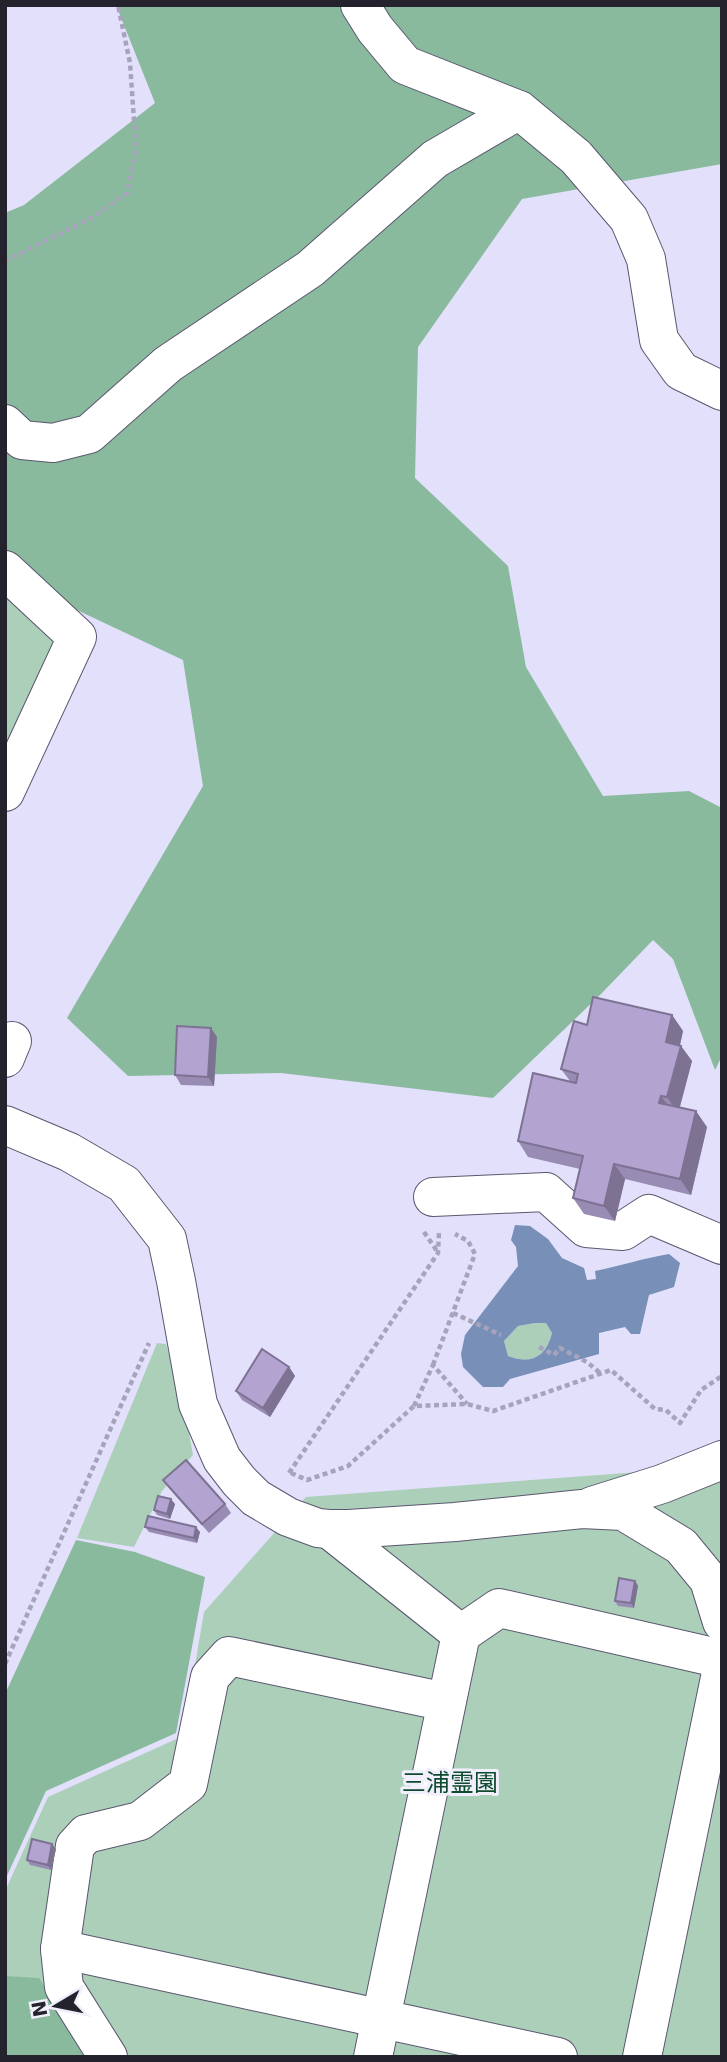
<svg xmlns="http://www.w3.org/2000/svg" width="727" height="2062" font-family="'DejaVu Sans','Noto Sans JP',sans-serif">
  <style>
    .green { fill: #accfb9 }
    .forest { fill: #89ba9d }
    .water { fill: #788fb8; fill-rule: evenodd }
    .lines { fill: none; stroke-linecap: round; stroke-linejoin: round }
    .minor-casing { stroke: #5a576f; stroke-width: 40 }
    .path { stroke: #a6a4ba; stroke-width: 4.5; stroke-dasharray: 5 3.5; stroke-linecap: butt }
    .minor { stroke: #fff; stroke-width: 38 }
    .wall { fill: #998cb4 }
    .shaded-wall { fill: #7d7292 }
    .building { fill: #b2a3d1; stroke: #7d7292; stroke-width: 2 }
    .labels { text-anchor: middle; stroke-width: 6; stroke-linejoin: round; paint-order: stroke }
    .park-label { font-size: 24px; fill: #0e4a2e; stroke: #f0effb }
  </style>
  <rect width="100%" height="100%" fill="#e3e0fc"/>
  <!-- green -->
  <g class="green">
    <polygon points="5,583 64,644 5,771"/>
    <path d="M535,1323H546L552,1333C545,1357 532,1365 508,1356L504,1341L518,1326Z"/>
    <polygon points="157,1343 166,1344 185,1412 193,1455 162,1491 134,1547 77,1538"/>
    <polygon points="722,1447 722,2057 5,2057 5,1891 48,1797 183,1736 204,1612 306,1497 679,1469"/>
  </g>
  <!-- forest -->
  <g class="forest">
    <polygon points="116,5 722,5 722,164 522,199 418,347 415,478 508,566 526,667 603,796 689,791 722,808 722,1056 715,1070 673,959 653,940 601,994 493,1098 281,1073 128,1076 67,1018 203,786 183,660 45,595 5,556 5,213 24,205 155,103"/>
    <polygon points="76,1540 135,1552 205,1577 176,1733 46,1791 5,1880 5,1694"/>
    <polygon points="5,1976 39,1978 91,2057 5,2057"/>
  </g>
  <!-- water -->
  <path class="water" d="M515,1225L530,1226L548,1239L562,1258L584,1268L587,1280L596,1279L595,1271C620,1266 644,1258 669,1254L680,1263L674,1287L649,1295L640,1334H631L625,1327L599,1333V1354L510,1379L503,1387H483L463,1367L461,1354L465,1335L518,1266L516,1247L511,1240ZM535,1323H546L552,1333C546,1357 531,1365 508,1356L504,1341L518,1326Z"/>
  <g class="lines">
    <!-- minor casing -->
    <g class="minor-casing">
      <g id="minor">
        <polyline points="360,5 375,29 405,65 519,110 576,157 629,219 646,259 659,340 681,371 722,391"/>
        <polyline points="5,424 22,440 53,443 89,434 168,364 310,269 435,159 519,110"/>
        <polyline points="5,570 77,637 5,792"/>
        <polyline points="5,1058 12,1041"/>
        <polyline points="5,1125 69,1152 124,1184 167,1239 176,1281 198,1404 222,1459 239,1481 256,1498 288,1517 318,1528 329,1529 349,1529 455,1522 582,1509 623,1511 681,1546 709,1580 722,1622"/>
        <polyline points="433,1197 546,1192 586,1228 623,1231 649,1214 722,1245"/>
        <polyline points="592,1506 662,1484 722,1460"/>
        <polyline points="329,1529 461,1634"/>
        <polyline points="60,1949 558,2057"/>
        <polyline points="108,2057 64,1987 60,1949 75,1846 86,1834 140,1821 188,1784 210,1677 229,1656 446,1702"/>
        <polyline points="373,2057 461,1634 499,1608 722,1659"/>
        <polyline points="642,2057 722,1668"/>
      </g>
    </g>
    <!-- path -->
    <g class="path">
      <polyline points="5,261 95,216 127,193 136,149 130,63 118,5"/>
      <polyline points="424,1232 437,1251"/>
      <polyline points="453,1313 501,1335"/>
      <polyline points="539,1347 554,1355 560,1348 587,1362 600,1373"/>
      <polyline points="433,1365 475,1254 468,1241 455,1234"/>
      <polyline points="414,1406 433,1365 467,1404"/>
      <polyline points="289,1473 438,1253 439,1232"/>
      <polyline points="291,1473 307,1480 348,1466 414,1406 467,1404 493,1411 611,1370 655,1409 666,1410 680,1423 701,1390 722,1376"/>
      <polyline points="5,1664 149,1343"/>
    </g>
    <!-- minor -->
    <use href="#minor" class="minor"/>
  </g>
  <!-- wall -->
  <g class="wall">
    <polygon points="672,1015 683,1031 680,1045 692,1061 680,1107 707,1127 691,1195 625,1179 615,1221 584,1214 573,1198 580,1169 528,1157 518,1141 570,1081 561,1069"/>
    <polygon points="217,1037 214,1086 181,1085 175,1075"/>
    <polygon points="289,1367 295,1376 270,1417 242,1400 236,1391"/>
    <polygon points="163,1480 225,1504 231,1513 209,1533 170,1489"/>
    <polygon points="175,1504 170,1519 157,1515 154,1510"/>
    <polygon points="145,1527 200,1532 197,1543 149,1532"/>
    <polygon points="635,1581 638,1586 634,1608 618,1606 615,1601"/>
    <polygon points="56,1849 51,1870 30,1865 27,1860"/>
  </g>
  <!-- shaded-wall -->
  <g class="shaded-wall">
    <polygon points="672,1015 683,1031 677,1058 666,1042"/>
    <polygon points="211,1028 217,1037 214,1086 208,1077"/>
    <polygon points="681,1046 692,1061 678,1113 667,1097"/>
    <polygon points="661,1096 672,1111 659,1103"/>
    <polygon points="696,1111 707,1127 691,1195 680,1179"/>
    <polygon points="614,1164 625,1179 615,1221 604,1206"/>
    <polygon points="289,1367 295,1376 270,1417 263,1408"/>
    <polygon points="171,1499 175,1504 170,1519 167,1514"/>
    <polygon points="196,1527 200,1532 197,1543 194,1538"/>
    <polygon points="635,1581 638,1586 634,1608 631,1603"/>
    <polygon points="52,1844 56,1849 51,1870 48,1865"/>
  </g>
  <!-- building -->
  <g class="building">
    <polygon points="593,997 672,1015 666,1042 681,1046 667,1097 661,1096 659,1103 696,1111 680,1179 614,1164 604,1206 573,1198 583,1156 518,1141 533,1073 576,1083 578,1074 561,1069 574,1021 587,1025"/>
    <polygon points="177,1026 211,1028 208,1077 175,1075"/>
    <polygon points="262,1349 289,1367 263,1408 236,1391"/>
    <polygon points="186,1460 225,1504 202,1524 163,1480"/>
    <polygon points="158,1496 171,1499 167,1514 154,1510"/>
    <polygon points="148,1516 196,1527 194,1538 145,1527"/>
    <polygon points="619,1578 635,1581 631,1603 615,1601"/>
    <polygon points="32,1839 52,1844 48,1865 27,1860"/>
  </g>
  <g class="labels">
    <!-- park labels -->
    <g class="park-label">
      <text x="450" y="1791">三浦霊園</text>
    </g>
  </g>
  <!-- border -->
  <rect width="727" height="2062" fill="none" stroke="#24232d" stroke-width="14"/>
  <!-- north arrow -->
  <g transform="translate(56 2006) rotate(260)" stroke="#f0effb" stroke-width="5" paint-order="stroke">
  <path d="M0-5L12 26L0 18L-12 26Z" fill="#24232d"/>
  <text y="-10" font-size="19" font-weight="bold" text-anchor="middle" fill="#24232d">N</text>
  </g>
</svg>
